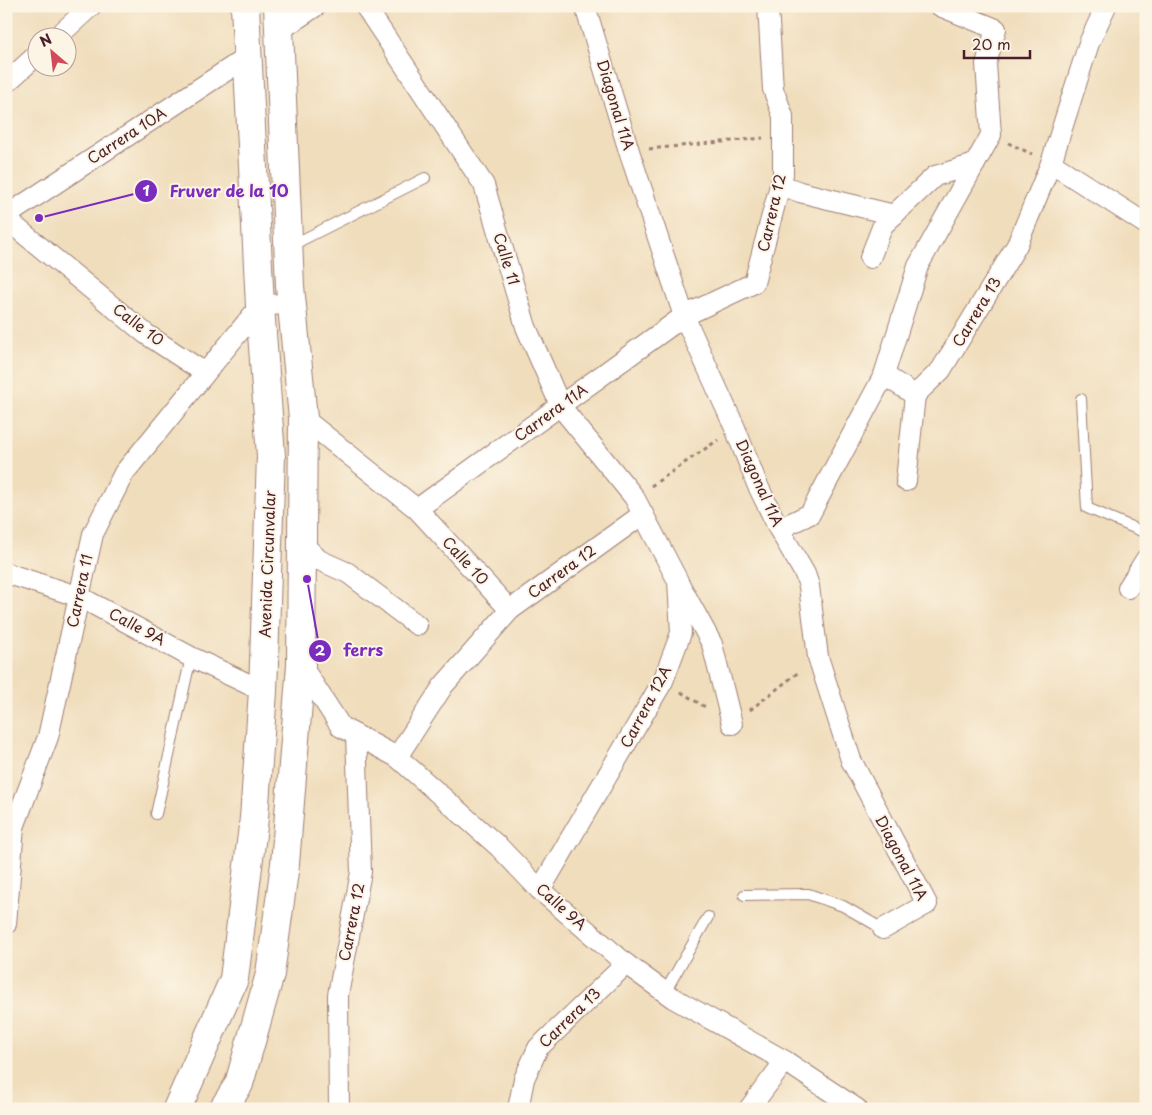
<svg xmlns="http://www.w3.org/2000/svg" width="1152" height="1115" font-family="'Playpen Sans',sans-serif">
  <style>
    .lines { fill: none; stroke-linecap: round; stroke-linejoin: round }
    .lane-casing { stroke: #9d7e74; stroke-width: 12 }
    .street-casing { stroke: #9d7e74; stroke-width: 22 }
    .secondary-casing { stroke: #9d7e74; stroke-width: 30 }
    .path { stroke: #9d7e74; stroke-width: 3; stroke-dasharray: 4 4; stroke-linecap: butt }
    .lane { stroke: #fff; stroke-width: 10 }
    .street { stroke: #fff; stroke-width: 20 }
    .secondary { stroke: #fff; stroke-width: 28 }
    .labels { text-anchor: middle; stroke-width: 4; stroke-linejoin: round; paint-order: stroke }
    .street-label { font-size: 15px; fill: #4a1f2b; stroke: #fcf5e5 }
    .leader { fill: none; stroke: #7b2cbf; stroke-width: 2 }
    .callout-dot { fill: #7b2cbf; stroke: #fcf5e5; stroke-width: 2 }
    .mark-label { font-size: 15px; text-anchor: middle; font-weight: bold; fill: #fff }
    .callout-label { font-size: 16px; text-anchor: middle; font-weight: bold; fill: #7b2cbf; stroke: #fcf5e5; stroke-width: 4; stroke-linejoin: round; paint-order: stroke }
  </style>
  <rect width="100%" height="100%" fill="#fcf5e5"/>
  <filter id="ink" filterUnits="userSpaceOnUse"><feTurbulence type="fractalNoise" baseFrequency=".02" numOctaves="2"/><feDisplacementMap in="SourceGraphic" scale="10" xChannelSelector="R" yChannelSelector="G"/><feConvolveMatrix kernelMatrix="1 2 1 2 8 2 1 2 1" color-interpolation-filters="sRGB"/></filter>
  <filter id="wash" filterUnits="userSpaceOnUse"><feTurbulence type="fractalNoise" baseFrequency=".0096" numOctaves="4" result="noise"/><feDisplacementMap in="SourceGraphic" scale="20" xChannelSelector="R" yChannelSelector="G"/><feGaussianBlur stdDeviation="1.12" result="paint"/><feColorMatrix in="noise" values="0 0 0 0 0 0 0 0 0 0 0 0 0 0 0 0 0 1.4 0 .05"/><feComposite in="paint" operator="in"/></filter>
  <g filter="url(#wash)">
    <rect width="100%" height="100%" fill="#f0ddbc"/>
  </g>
  <g filter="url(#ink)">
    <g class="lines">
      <!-- lane casing -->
      <g class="lane-casing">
        <g id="lane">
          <polyline points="290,246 425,178"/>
          <polyline points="1081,399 1087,508 1146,533"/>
          <polyline points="156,814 191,657"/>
          <polyline points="744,895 808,894 843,906 883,929"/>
          <polyline points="665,992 708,917"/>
        </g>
      </g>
      <!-- street casing -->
      <g class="street-casing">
        <g id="street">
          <polyline points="365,6 484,185 526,327 561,407 634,497 678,581 681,633 663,681 540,890"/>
          <polyline points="585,6 629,151 684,316 735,428 757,484 779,529 805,574 809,586 818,657 851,760 927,904 883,929"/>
          <polyline points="280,30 316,6"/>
          <polyline points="56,38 91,6"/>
          <polyline points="6,83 38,54"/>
          <polyline points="1051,163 1146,224"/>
          <polyline points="781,185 800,192 894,215"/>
          <polyline points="6,216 247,57"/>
          <polyline points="6,219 146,334 205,373"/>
          <polyline points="870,258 883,225 935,176 975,164"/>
          <polyline points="884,375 915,395"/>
          <polyline points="915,395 941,370 1017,245 1051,163 1089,43 1106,6"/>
          <polyline points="303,418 417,509 510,610"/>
          <polyline points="906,481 915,395"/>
          <polyline points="417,509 684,316 754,283 783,174 783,116 773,89 768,6"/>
          <polyline points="779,529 810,514 884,375 918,266 991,135 986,64 996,29 940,6"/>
          <polyline points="302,543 319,560 348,573 417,625"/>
          <polyline points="6,573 80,597 191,657 263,691"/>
          <polyline points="681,587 712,644 732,724"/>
          <polyline points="1128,588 1146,559"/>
          <polyline points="301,665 341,727 397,757 499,847 540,890 626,964 673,998 785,1061 857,1109"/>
          <polyline points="397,757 443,686 510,610 643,514"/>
          <polyline points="6,832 14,827 48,737 93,534 124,473 260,306 293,303"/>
          <polyline points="6,924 14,827"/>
          <polyline points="339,1109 338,995 361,872 356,735"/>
          <polyline points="518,1109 524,1079 538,1048 626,964"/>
          <polyline points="749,1109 785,1061"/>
        </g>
      </g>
      <!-- secondary casing -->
      <g class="secondary-casing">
        <g id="secondary">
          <polyline points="177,1109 234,979 254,818 263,691 271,456 260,306 245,6"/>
          <polyline points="223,1109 239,1084 270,974 285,864 301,665 303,418 290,286 278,6"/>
        </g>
      </g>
      <!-- path -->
      <g class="path">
        <polyline points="1008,143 1032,154"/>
        <polyline points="649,149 763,138"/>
        <polyline points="651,486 718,440"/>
        <polyline points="681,692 705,707"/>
        <polyline points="750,710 800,671"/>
      </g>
      <!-- lane -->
      <use href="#lane" class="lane"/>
      <!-- street -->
      <use href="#street" class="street"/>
      <!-- secondary -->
      <use href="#secondary" class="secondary"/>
    </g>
  </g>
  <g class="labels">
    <!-- street labels -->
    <g class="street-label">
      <text transform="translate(615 105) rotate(73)" y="5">Diagonal 11A</text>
      <text transform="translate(127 136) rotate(-33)" y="5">Carrera 10A</text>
      <text transform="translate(772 213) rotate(-77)" y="5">Carrera 12</text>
      <text transform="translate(506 259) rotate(73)" y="5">Calle 11</text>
      <text transform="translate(977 312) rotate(-59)" y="5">Carrera 13</text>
      <text transform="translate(138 325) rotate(37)" y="5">Calle 10</text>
      <text transform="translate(551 413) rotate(-36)" y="5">Carrera 11A</text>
      <text transform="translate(759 483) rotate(66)" y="5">Diagonal 11A</text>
      <text transform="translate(465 561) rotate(47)" y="5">Calle 10</text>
      <text transform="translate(268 564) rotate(-88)" y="5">Avenida Circunvalar</text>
      <text transform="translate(562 572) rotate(-36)" y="5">Carrera 12</text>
      <text transform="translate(80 591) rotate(-78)" y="5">Carrera 11</text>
      <text transform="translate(137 627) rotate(28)" y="5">Calle 9A</text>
      <text transform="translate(646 707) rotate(-62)" y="5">Carrera 12A</text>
      <text transform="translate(901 858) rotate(62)" y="5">Diagonal 11A</text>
      <text transform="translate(561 907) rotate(42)" y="5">Calle 9A</text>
      <text transform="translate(352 922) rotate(-79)" y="5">Carrera 12</text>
      <text transform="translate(570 1018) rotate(-44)" y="5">Carrera 13</text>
    </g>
  </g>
  <!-- callouts -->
  <path class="leader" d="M39 218L146 191M307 579L320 651"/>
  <g class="callout-dot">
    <circle cx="39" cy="218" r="5"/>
    <circle cx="307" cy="579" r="5"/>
    <circle cx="146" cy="191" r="12"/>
    <circle cx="320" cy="651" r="12"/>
  </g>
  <g class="mark-label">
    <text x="146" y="196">1</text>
    <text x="320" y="656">2</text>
  </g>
  <g class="callout-label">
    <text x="229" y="197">Fruver de la 10</text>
    <text x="363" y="656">ferrs</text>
  </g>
  <!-- margin -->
  <rect width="1152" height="1115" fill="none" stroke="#fcf5e5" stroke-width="25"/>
  <!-- north arrow -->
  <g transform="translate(52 52) rotate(332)"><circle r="24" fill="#fcf5e5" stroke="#b59f9b"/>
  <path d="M0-4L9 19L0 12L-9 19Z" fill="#d1495b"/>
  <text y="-8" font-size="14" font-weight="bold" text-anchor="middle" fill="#4a1f2b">N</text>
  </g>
  <!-- scale -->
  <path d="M964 50v8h66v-8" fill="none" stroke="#4a1f2b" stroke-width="2.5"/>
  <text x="972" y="50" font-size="15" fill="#4a1f2b" stroke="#fcf5e5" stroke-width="4" paint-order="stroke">20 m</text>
</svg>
